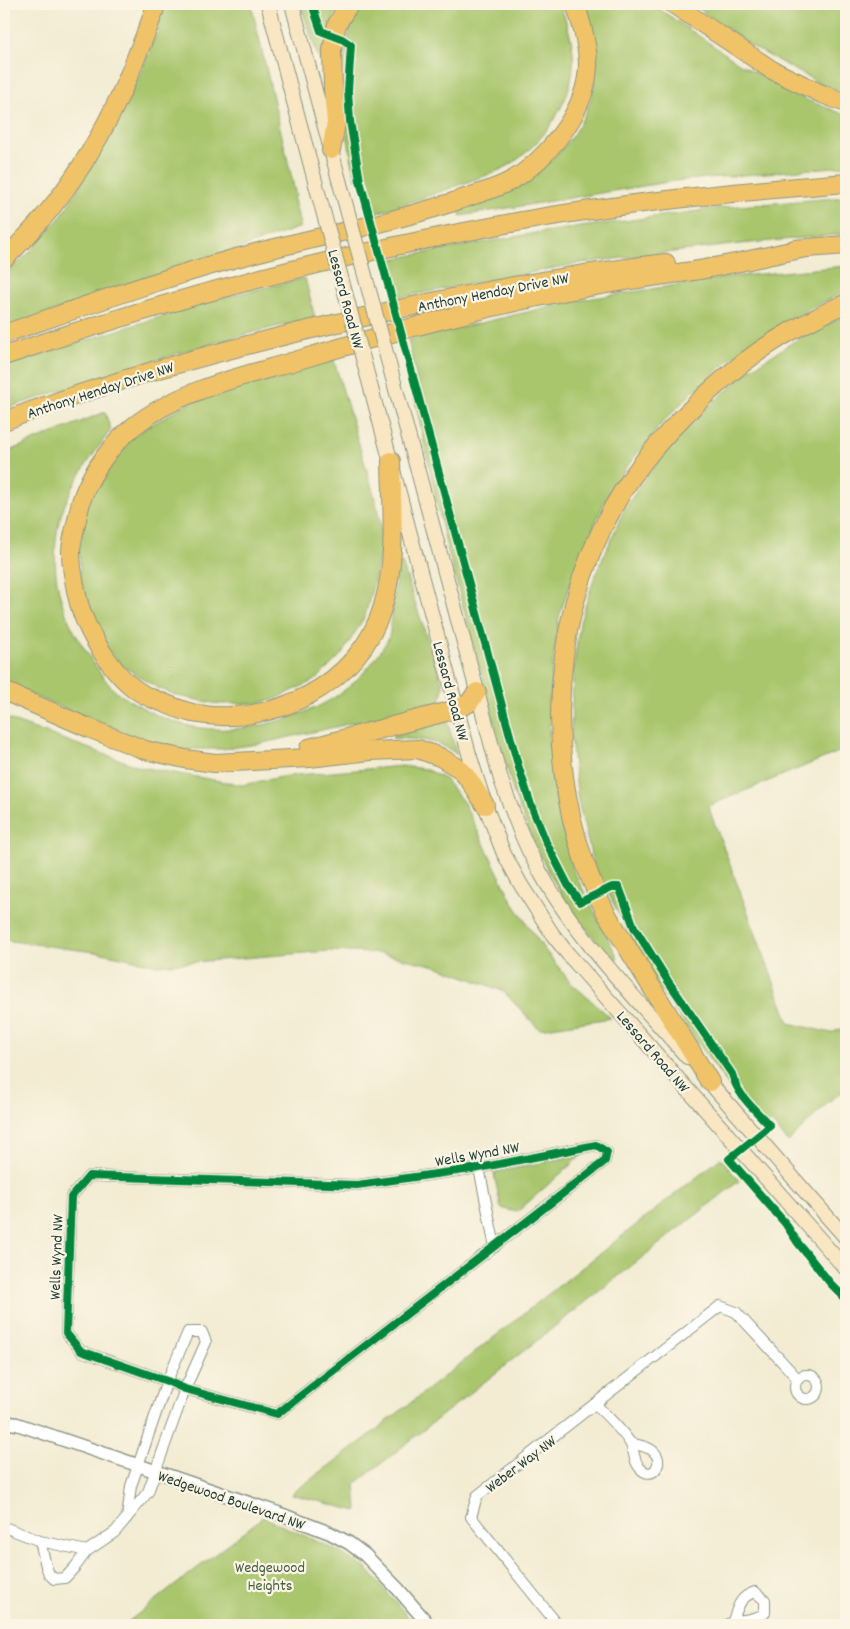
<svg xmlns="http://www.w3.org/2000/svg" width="850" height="1629" font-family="Dekko,sans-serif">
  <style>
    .green { fill: #a9c66d; stroke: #648250 }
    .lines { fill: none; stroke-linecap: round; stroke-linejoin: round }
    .minor-casing { stroke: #899484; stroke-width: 12 }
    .tertiary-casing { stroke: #899484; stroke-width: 15 }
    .secondary-casing { stroke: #899484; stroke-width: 16 }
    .motorway-casing { stroke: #899484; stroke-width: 20 }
    .minor { stroke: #fff; stroke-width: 10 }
    .tertiary { stroke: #fff; stroke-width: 12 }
    .secondary { stroke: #f9e7c3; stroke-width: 14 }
    .motorway { stroke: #f1c369; stroke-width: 18 }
    .secondary-bridge-casing { stroke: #899484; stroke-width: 16; stroke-linecap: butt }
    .secondary-bridge { stroke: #f9e7c3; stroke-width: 14 }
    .cycleway-casing { stroke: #fcf5e5; stroke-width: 11 }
    .cycleway { stroke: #00873e; stroke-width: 8 }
    .labels { text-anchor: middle; stroke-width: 4.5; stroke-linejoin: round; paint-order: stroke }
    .street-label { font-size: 16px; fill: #1f3d34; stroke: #fcf5e5 }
    .park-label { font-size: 16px; fill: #425f42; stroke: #fcf5e5 }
  </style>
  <rect width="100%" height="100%" fill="#fcf5e5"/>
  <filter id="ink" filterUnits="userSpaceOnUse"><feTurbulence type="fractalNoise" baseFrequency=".02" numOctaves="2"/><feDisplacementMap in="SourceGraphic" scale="10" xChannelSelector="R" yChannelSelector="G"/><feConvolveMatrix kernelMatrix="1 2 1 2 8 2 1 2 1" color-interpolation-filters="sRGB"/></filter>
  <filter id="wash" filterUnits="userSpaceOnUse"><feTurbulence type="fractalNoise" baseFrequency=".0096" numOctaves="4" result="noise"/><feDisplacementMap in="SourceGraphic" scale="20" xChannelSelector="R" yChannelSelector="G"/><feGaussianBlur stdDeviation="1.12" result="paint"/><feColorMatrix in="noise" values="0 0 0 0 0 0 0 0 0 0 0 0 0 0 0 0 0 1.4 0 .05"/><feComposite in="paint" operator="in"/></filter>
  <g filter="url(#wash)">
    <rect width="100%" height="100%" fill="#f3ecd3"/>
    <!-- green -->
    <g class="green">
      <polygon points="163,4 251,4 296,196 293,196 301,227 4,328 4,275 29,253 62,215 111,135 143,67 157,33"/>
      <polygon points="300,4 339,4 329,29 323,61 320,62"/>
      <path d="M365,4H560C567,23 575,46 573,67C570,104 544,141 514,162C499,172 481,177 465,183C435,194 404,204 374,214L363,178L356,179C345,132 337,79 350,31C353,22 360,12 365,4Z"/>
      <path d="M584,4H652L740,64L809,101L846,115V166L674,181L460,216V210C472,205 485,202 496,197C540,177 582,139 593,90C595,82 594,72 595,63C595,43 593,22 584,4Z"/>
      <polygon points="692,4 846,4 846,93 821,84 753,47"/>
      <polygon points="846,197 846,234 740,244 581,263 397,298 386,260 536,233 727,207"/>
      <path d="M846,266V293L836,296L791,319L740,351L697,388L663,422L625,469L605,501L574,572L559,617L552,670L549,740L557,803L573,870L618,958L615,960C605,950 595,940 586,929C554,888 532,842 514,794L445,540L412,386L418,384L408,340L574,301L729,277Z"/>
      <path d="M305,278L315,318C209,340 107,376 4,409V366L217,299Z"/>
      <polygon points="846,315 846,749 708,806 789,1023 831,1033 846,1027 846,1089 832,1099 788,1142 771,1122 760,1130 648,972 593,863 578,800 571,739 573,671 580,622 594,579 623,512 643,481 679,436 711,404 752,368 801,337"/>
      <polygon points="332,354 375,498 380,522 382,542 377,569 365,616 342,654 317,679 273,700 258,703 218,704 178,696 156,687 123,666 104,646 81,591 79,547 88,499 119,447 144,429 185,405 240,384"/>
      <path d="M105,412L111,430C87,463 60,498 56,540C52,581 62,614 84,648C93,662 103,679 115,691C121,696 130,700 138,705C193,739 249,734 308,711C338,699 362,679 380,652C382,648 386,644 388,639C391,633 390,624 391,617C393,599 396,582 398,564L402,563L443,686L441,700L435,705L258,744L223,749H181L130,735L4,684V453Z"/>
      <polygon points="4,717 18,723 140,767 242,785 286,776 402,766 425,769 445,779 464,803 513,903 544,949 571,983 611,1018 539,1029 503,991 436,966 379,953 328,951 158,965 102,953 4,940"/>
      <path d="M447,720L457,755C438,738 416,740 392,738L395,734Z"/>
      <polygon points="583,1154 517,1212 501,1208 494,1173"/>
      <polygon points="721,1158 739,1181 355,1484 357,1511 291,1494 361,1442"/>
      <polygon points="263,1517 334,1549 367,1569 415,1625 124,1625"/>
    </g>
  </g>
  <g filter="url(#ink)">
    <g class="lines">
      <!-- minor casing -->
      <g class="minor-casing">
        <g id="minor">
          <polygon points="596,1145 607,1152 605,1161 277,1414 185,1389 167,1381 81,1351 66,1333 71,1197 89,1176 357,1185 479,1168"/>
          <polyline points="479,1168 495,1247"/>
          <circle cx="807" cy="1387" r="12"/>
          <path d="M596,1405C606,1415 623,1431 630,1443C635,1451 633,1461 640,1468C652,1482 666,1462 653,1451C647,1446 637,1445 630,1443"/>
          <polyline points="4,1527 40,1541 87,1551"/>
          <polyline points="40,1541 46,1566 49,1574 54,1579 65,1578 75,1567 87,1551 115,1532 148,1492 185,1389 206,1342 202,1332 188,1332 167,1381 131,1486 127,1518"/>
          <polyline points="558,1625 471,1517 477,1496 720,1306 736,1312 798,1379"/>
          <path d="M726,1625C739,1617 752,1623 765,1613V1600L755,1592C739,1597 738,1607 733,1621"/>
        </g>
      </g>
      <!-- tertiary casing -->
      <g class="tertiary-casing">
        <polyline id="tertiary" points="4,1422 17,1424 278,1513 330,1533 349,1543 365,1555 398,1589 429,1625"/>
      </g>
      <!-- secondary casing -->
      <g class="secondary-casing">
        <g id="secondary">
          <polyline points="268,4 316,185"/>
          <polyline points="292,4 339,180"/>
          <path d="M395,386L501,780C512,810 522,840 538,868C574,936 637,999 687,1057"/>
          <polyline points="372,392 469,754 485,805 504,854 521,885 553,935 568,954 846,1269"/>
          <polyline points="703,1075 846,1238"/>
        </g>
      </g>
      <!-- motorway casing -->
      <g class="motorway-casing">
        <g id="motorway">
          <polyline points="673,4 772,70 822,94 846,103"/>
          <polyline points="331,150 336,123 333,90 332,50 337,24 349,4"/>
          <polyline points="794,249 846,245"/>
          <path d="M4,259C66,201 109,130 139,50C145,35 152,20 156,4"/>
          <path d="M4,334C88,305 173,274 259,252C329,234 400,221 468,197C486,191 507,185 523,173C554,150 587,107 588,66C588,45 582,24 575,4"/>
          <path d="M4,356C168,299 335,255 506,224C619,203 733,192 846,183"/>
          <path d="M4,421C113,379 228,348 342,322C449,297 556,276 666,263"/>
          <path d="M391,461C392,509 397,559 383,606C360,685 271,729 192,713C179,710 165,703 151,698C117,685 84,630 77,595C74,581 71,567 71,552C71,543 74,533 76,524C78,515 80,504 83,496C93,469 113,443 134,426C180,390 241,377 295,361C378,336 463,312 548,295C598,284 648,278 699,270C734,264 770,255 806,248"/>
          <polyline points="4,691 91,729 145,750 185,759 215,763 309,758 370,751 418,749 440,757 460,769 470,781 485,805"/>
          <polyline points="309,748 457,709 469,703 477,692"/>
          <path d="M710,1082L606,913C543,787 544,630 614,506C640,459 679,418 719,383C749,356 779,336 816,318C826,313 835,307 846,304"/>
        </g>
      </g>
      <!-- minor -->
      <use href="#minor" class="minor"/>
      <!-- tertiary -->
      <use href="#tertiary" class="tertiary"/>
      <!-- secondary -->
      <use href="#secondary" class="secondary"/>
      <!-- motorway -->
      <use href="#motorway" class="motorway"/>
      <!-- secondary-bridge casing -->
      <g class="secondary-bridge-casing">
        <g id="secondary-bridge">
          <polyline points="339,180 395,386"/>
          <polyline points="316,185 372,392"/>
        </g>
      </g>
      <!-- secondary-bridge -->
      <use href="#secondary-bridge" class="secondary-bridge"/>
      <!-- cycleway casing -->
      <g class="cycleway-casing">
        <g id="cycleway">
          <path d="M312,4L321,31L342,39L351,45L348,91L350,121L360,181L518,765L531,805L546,842L568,885L580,902L612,887H619L634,927L668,981L732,1074C738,1097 755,1109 770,1126L729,1159L785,1223L798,1243L831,1284L846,1299"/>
          <polygon points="596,1145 607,1152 605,1161 277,1414 185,1389 167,1381 81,1351 66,1333 71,1197 89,1176 357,1185 479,1168"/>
        </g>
      </g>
      <!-- cycleway -->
      <use href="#cycleway" class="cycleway"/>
    </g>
  </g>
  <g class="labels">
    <!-- street labels -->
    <g class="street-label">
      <text transform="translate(493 291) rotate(-11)" y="6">Anthony Henday Drive NW</text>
      <text transform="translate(347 299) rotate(75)" y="6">Lessard Road NW</text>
      <text transform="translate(100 389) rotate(-18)" y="6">Anthony Henday Drive NW</text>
      <text transform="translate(452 691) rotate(75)" y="6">Lessard Road NW</text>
      <text transform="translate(654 1051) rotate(49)" y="6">Lessard Road NW</text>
      <text transform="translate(477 1153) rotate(-10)" y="6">Wells Wynd NW</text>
      <text transform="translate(55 1257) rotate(-88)" y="6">Wells Wynd NW</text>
      <text transform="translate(520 1463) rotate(-37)" y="6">Weber Way NW</text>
      <text transform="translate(232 1499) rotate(19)" y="6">Wedgewood Boulevard NW</text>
    </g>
    <!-- park labels -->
    <g class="park-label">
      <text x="270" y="1572">Wedgewood<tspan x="270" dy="18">Heights</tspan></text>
    </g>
  </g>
  <!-- margin -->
  <rect width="850" height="1629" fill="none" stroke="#fcf5e5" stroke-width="20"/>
</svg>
